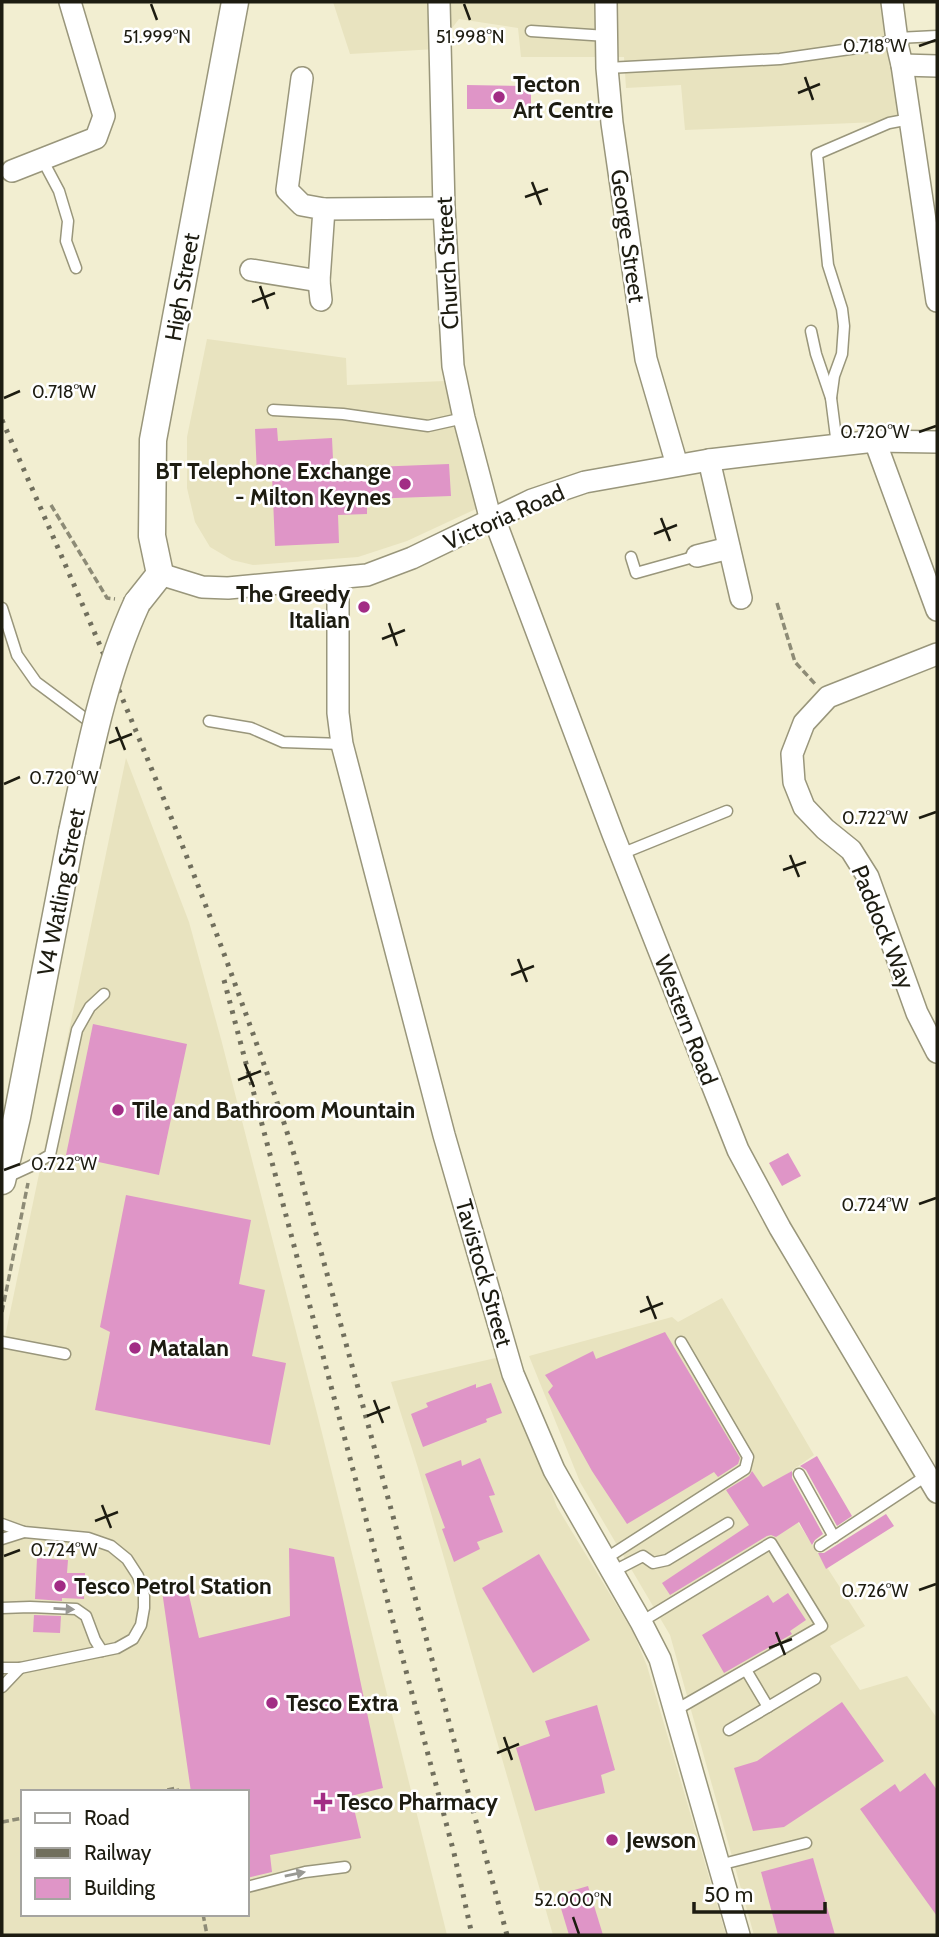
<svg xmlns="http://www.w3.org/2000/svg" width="939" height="1937" font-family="Cabin,sans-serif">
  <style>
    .built { fill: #e8e3bf; fill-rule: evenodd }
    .building { fill: #df95c7 }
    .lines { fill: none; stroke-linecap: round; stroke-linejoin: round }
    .service-casing { stroke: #99967b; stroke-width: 13 }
    .minor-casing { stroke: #99967b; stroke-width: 24 }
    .tertiary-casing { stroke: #99967b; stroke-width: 29 }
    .path { stroke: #8d8b76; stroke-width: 3.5; stroke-dasharray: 7 3.5; stroke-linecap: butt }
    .service { stroke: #fff; stroke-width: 10 }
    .minor { stroke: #fff; stroke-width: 21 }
    .tertiary { stroke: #fff; stroke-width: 26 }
    .rail { stroke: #716f5d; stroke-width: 5; stroke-dasharray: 3.5 7; stroke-linecap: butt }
    .tertiary-bridge-casing { stroke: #99967b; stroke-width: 29; stroke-linecap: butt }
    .tertiary-bridge { stroke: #fff; stroke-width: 26 }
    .oneway { fill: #999994 }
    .ticks { fill: none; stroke: #1d1c11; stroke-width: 2.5 }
    .poi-dot { fill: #a22c85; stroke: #fff; stroke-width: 2.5 }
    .labels { text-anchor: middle; stroke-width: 5; stroke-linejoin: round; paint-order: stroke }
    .poi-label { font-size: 23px; font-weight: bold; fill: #1d1c11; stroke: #fff; text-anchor: start }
    .street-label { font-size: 23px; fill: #1d1c11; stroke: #fff }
    .ticks-label { font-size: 18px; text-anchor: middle; fill: #1d1c11; stroke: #fff; stroke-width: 5; stroke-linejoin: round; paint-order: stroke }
  </style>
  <rect width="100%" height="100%" fill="#f2eed1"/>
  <!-- built -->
  <g class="built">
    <polygon points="333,2 898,2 903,121 685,130 681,85 626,88 624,57 521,57 518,28 459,19 436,49 350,54"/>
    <polygon points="207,339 346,358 347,385 445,381 478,508 407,541 358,557 253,565 232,560 210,547 195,522 187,488 187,437"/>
    <path d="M126,758L189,922L221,1039L318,1417L447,1935H2V1351ZM23,1792H247V1914H23Z"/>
    <polygon points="722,1298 814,1455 773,1484 865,1626 830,1646 860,1690 907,1676 937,1718 937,1935 754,1935 670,1635 580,1482 529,1356 672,1317 678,1322"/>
    <polygon points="500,1357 557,1507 633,1632 647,1666 726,1935 553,1935 418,1468 391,1382"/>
  </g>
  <!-- building -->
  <g class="building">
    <polygon points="467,85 531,86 531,109 467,109"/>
    <polygon points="277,428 278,441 332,438 334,481 374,479 373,467 449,464 451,496 367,499 367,514 338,515 339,543 275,546 272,475 257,476 255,429"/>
    <polygon points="93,1024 187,1044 159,1175 66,1155"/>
    <polygon points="788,1153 801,1176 782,1186 769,1163"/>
    <polygon points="126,1195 251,1220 239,1284 265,1290 252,1356 286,1363 270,1445 95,1410 110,1332 100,1327"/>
    <polygon points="665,1332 740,1458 738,1464 718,1477 714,1472 627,1524 592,1471 548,1392 553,1386 545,1375 593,1351 596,1359"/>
    <polygon points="491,1383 502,1413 486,1419 487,1422 423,1447 411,1414 428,1407 426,1403 476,1384 476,1388"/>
    <polygon points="817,1456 852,1516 837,1526 806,1470 800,1466"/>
    <polygon points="480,1458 495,1495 489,1496 503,1532 477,1542 480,1549 454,1562 442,1529 445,1528 425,1474 461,1460 462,1466"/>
    <polygon points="752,1471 763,1487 792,1471 792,1478 823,1534 815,1540 812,1545 799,1522 776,1537 771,1535 767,1536 670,1595 662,1583 749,1525 726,1490 749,1476"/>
    <polygon points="886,1514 894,1526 826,1569 818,1553 824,1553"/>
    <polygon points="289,1548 334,1557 383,1788 351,1796 361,1838 270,1855 272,1872 247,1878 247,1792 191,1792 162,1591 186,1583 199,1638 290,1616"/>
    <polygon points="539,1554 590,1640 533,1673 482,1588"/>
    <polygon points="37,1558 68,1560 67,1573 85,1573 84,1599 62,1598 62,1601 35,1599"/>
    <polygon points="788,1593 806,1620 790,1631 792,1634 724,1673 702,1635 768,1595 773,1603"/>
    <polygon points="34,1615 61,1616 60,1633 33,1632"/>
    <polygon points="842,1702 884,1761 784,1827 753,1831 734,1768 757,1761"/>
    <polygon points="597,1705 615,1770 601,1775 605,1793 535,1811 516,1748 550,1736 545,1721"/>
    <polygon points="925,1773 937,1790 937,1916 860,1809 895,1784 900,1792"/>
    <polygon points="813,1858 835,1935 778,1935 761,1872"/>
    <polygon points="588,1886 603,1935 569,1935 557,1895"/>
  </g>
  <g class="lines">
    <!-- service casing -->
    <g class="service-casing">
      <g id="service">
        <polyline points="531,31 607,36"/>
        <polyline points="607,68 780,59 878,45 897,38 937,36"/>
        <polyline points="42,159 59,191 68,221 66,241 76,268"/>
        <polyline points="811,331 816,354 831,398 837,445"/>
        <polyline points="831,398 834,376 842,354 844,326 842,309 828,265 817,154 889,123 910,119"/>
        <polyline points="273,410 343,414 428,426 464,418"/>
        <polyline points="631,557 636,573 697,556"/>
        <polyline points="2,608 17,655 36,682 94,725"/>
        <polyline points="209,721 251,728 283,742 342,744"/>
        <polyline points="621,854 727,811"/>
        <polyline points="5,1178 31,1166 50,1155 77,1030 90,1007 104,994"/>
        <polyline points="2,1342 65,1354"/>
        <polyline points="799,1474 834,1537"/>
        <polyline points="2,1524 24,1532 88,1538 111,1546 127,1559 138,1576 144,1596 144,1608 141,1625 133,1639 117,1648 20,1668 2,1668"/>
        <polyline points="2,1539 24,1532"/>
        <polyline points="820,1546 926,1476"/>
        <polyline points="605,1559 745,1469 748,1457 681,1342"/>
        <polyline points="612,1572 643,1556 653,1563 667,1560 728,1523"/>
        <polyline points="2,1608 30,1607 76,1609 86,1616 95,1640 102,1651"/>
        <polyline points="641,1622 771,1543 822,1626 674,1711"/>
        <polyline points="2,1687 20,1668"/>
        <polyline points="768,1707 815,1679"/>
        <polyline points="729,1730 768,1707 746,1670"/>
        <polyline points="719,1865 806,1843"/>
        <polyline points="247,1887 305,1872 345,1867"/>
      </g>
    </g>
    <!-- minor casing -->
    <g class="minor-casing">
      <g id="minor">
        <polyline points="439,2 444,208 453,366 464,418 489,513 497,526 613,834 738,1150 780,1228 937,1492"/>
        <polyline points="606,2 607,68 612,123 646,359 677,465"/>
        <polyline points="892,2 898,48 902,65 937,301"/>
        <polyline points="902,65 937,66"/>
        <polyline points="302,78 287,190 302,205 324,209 319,281 321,300"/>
        <polyline points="12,171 96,138 104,116 70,2"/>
        <polyline points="324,209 444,208"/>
        <polyline points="251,270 319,281"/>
        <polyline points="875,441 937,610"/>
        <polyline points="709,460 741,598"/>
        <polyline points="697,556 729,548"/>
        <polyline points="160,574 202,587 228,588 367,575 412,558 532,500 585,482 709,460 794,450 875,441 937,442"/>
        <polyline points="338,579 338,713 342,744 444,1135 513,1374 554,1470 641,1622 660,1659 739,1935"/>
        <polyline points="937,654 828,697 804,723 792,754 794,782 804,807 825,829 851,850 868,877 917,1013 937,1052"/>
      </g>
    </g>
    <!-- tertiary casing -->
    <g class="tertiary-casing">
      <g id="tertiary">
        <polyline points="137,603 160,574 152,536 153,440 235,2"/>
        <polyline points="2,1181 17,1117 72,832"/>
      </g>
    </g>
    <!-- path -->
    <g class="path">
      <polyline points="51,505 107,598 115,599"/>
      <polyline points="777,603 795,662 816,685"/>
      <polyline points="2,1312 28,1183"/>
      <polyline points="157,1792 177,1788 178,1792"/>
      <polyline points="2,1822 23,1818"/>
      <polyline points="203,1914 207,1935"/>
    </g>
    <!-- service -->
    <use href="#service" class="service"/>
    <!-- minor -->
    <use href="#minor" class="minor"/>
    <!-- tertiary -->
    <use href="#tertiary" class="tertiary"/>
    <!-- rail -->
    <g class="rail">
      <path d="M2,420C82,602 161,783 230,970C254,1037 279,1103 299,1171L507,1935"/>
      <polyline points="224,980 454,1853 472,1935"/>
    </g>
    <!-- tertiary-bridge casing -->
    <g class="tertiary-bridge-casing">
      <path id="tertiary-bridge" d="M72,832C89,754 104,675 137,603"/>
    </g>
    <!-- tertiary-bridge -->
    <use href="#tertiary-bridge" class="tertiary-bridge"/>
  </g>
  <!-- one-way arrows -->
  <defs><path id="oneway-solid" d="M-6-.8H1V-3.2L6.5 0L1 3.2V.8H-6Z" transform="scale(1.75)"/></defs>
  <g class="oneway">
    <use href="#oneway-solid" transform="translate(64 1609) rotate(3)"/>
    <use href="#oneway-solid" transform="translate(295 1874) rotate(-12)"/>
  </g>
  <!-- ticks -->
  <path class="ticks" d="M151,4L157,20M464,4L470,20M919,46L936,40M805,77L813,100M798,93L820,84M532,182L541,205M525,197L548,189M260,286L268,309M252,302L275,293M4,398L20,391M919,432L936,426M661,518L670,541M654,534L677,525M389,623L397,646M382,639L405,630M116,727L125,750M109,743L132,734M4,784L20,777M919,818L936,812M790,855L799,877M783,870L806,862M518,959L527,982M511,975L534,966M245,1064L254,1087M238,1080L261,1071M4,1170L20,1164M919,1204L936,1198M647,1296L656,1319M640,1312L663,1303M374,1400L383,1423M367,1416L390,1407M102,1505L111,1528M95,1521L118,1512M4,1556L20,1550M919,1590L936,1584M776,1632L785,1655M769,1648L792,1639M504,1737L512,1760M497,1753L519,1744M573,1917L579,1934"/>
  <!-- markers -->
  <g class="poi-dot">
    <circle cx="499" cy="97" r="7"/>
    <circle cx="405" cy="484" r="7"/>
    <circle cx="364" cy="607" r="7"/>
    <circle cx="118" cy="1110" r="7"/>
    <circle cx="135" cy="1348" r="7"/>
    <circle cx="60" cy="1586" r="7"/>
    <circle cx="272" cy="1703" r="7"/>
    <path d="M319.5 1791.5h7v7h7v7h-7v7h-7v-7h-7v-7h7z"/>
    <circle cx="612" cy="1840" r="7"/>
  </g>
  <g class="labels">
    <!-- poi labels -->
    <g class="poi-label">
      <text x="513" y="92">Tecton<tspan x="513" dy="26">Art Centre</tspan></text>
      <text x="391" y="479" text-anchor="end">BT Telephone Exchange<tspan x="391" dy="26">- Milton Keynes</tspan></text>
      <text x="350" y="602" text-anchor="end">The Greedy<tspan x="350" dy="26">Italian</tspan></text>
      <text x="132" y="1118">Tile and Bathroom Mountain</text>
      <text x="149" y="1356">Matalan</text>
      <text x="74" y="1594">Tesco Petrol Station</text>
      <text x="286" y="1711">Tesco Extra</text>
      <text x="337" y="1810">Tesco Pharmacy</text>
      <text x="626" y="1848">Jewson</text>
    </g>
    <!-- street labels -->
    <g class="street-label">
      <text transform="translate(628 236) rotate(82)" y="8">George Street</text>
      <text transform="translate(447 263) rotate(-93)" y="8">Church Street</text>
      <text transform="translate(182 287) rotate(-80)" y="8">High Street</text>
      <text transform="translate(504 517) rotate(-24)" y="8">Victoria Road</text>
      <text transform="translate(61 892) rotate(-79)" y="8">V4 Watling Street</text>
      <text transform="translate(883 927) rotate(68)" y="8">Paddock Way</text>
      <text transform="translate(686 1020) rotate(69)" y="8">Western Road</text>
      <text transform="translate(484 1273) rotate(74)" y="8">Tavistock Street</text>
    </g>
  </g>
  <g class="ticks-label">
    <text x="157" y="43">51.999°N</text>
    <text x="470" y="43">51.998°N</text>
    <text x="875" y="52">0.718°W</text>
    <text x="64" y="398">0.718°W</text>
    <text x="875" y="438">0.720°W</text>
    <text x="64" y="784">0.720°W</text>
    <text x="875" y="824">0.722°W</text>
    <text x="64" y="1170">0.722°W</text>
    <text x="875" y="1211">0.724°W</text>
    <text x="64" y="1556">0.724°W</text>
    <text x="875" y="1597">0.726°W</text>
    <text x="573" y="1906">52.000°N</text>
  </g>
  <!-- border -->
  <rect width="939" height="1937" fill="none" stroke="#1d1c11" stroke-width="7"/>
  <!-- legend -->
  <rect x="21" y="1790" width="228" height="126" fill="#ffffff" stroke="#a5a4a0" stroke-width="2"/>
  <rect x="35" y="1813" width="35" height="10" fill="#ffffff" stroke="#a5a4a0" stroke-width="2"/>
  <text x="84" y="1825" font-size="21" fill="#1d1c11">Road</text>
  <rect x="35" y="1848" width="35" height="10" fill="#716f5d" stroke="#a5a4a0" stroke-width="2"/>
  <text x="84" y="1860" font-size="21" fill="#1d1c11">Railway</text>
  <rect x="35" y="1878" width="35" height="21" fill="#df95c7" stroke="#a5a4a0" stroke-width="2"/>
  <text x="84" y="1895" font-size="21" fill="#1d1c11">Building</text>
  <!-- scale -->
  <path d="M694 1902v10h131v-10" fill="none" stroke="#1d1c11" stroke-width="3.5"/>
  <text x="704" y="1902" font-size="21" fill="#1d1c11" stroke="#ffffff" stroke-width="5" paint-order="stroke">50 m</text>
</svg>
